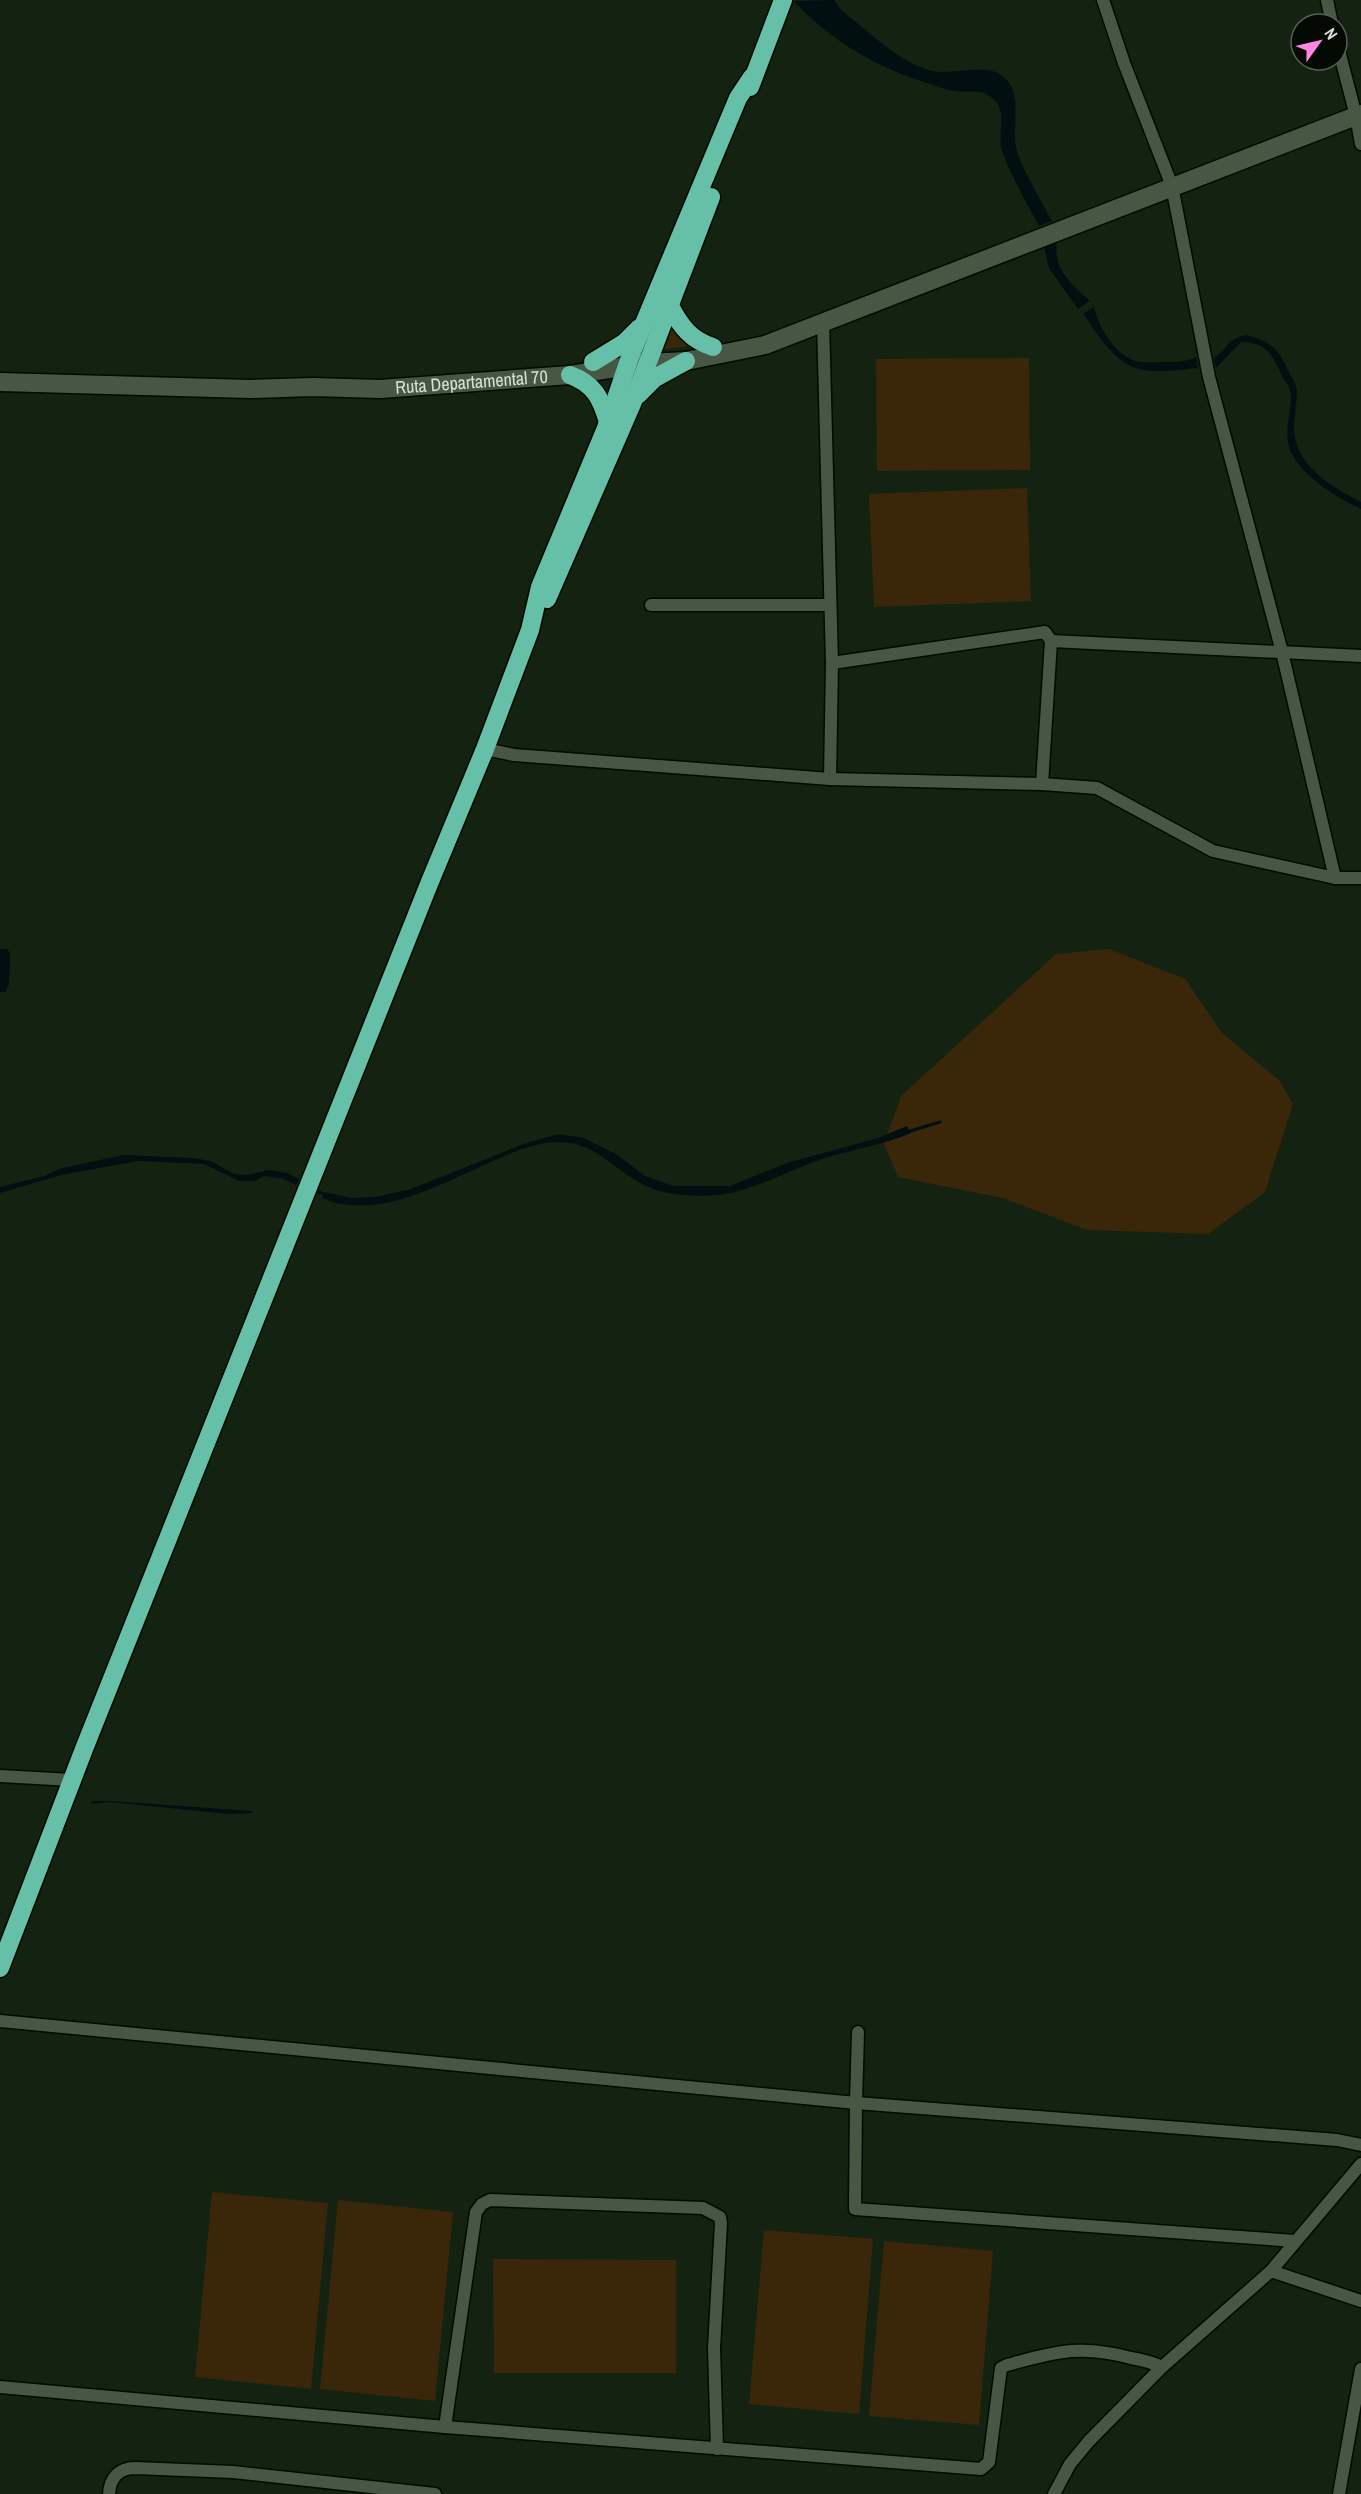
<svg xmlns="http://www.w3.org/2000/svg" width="1361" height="2494" font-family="'Archivo Narrow',sans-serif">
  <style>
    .green { fill: #3a270a }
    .water { fill: #020f11 }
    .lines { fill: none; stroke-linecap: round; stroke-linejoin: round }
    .stream { stroke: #020f11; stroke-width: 3 }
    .street-casing { stroke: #020b01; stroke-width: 15 }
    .secondary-casing { stroke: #020b01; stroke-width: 21 }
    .highway-casing { stroke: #020b01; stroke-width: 21 }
    .street { stroke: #475744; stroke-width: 12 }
    .secondary { stroke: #475744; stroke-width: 18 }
    .highway { stroke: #66c0a7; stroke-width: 18 }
    .labels { text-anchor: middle; stroke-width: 6; stroke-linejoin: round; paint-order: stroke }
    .street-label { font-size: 18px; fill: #d8e1d6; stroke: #050904 }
  </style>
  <rect width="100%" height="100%" fill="#142211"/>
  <!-- green -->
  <g class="green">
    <polygon points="671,319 691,346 658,350"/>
    <polygon points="1029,358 1030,470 877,471 876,359"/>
    <polygon points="1027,488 1031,601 874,607 869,494"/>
    <polygon points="1109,949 1185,979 1222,1033 1279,1080 1293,1104 1265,1192 1208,1234 1087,1230 1003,1198 898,1177 884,1144 901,1096 1056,954"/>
    <polygon points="212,2192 328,2203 311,2389 195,2377"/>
    <polygon points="338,2200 453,2212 435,2401 320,2389"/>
    <polygon points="764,2230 873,2239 859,2414 749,2404"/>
    <polygon points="884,2241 993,2251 979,2425 869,2416"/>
    <polygon points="493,2259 676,2260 676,2373 494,2373"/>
  </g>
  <!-- water -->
  <g class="water">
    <path d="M834,0L842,11C867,30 902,65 933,71C958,76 993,58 1010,84C1021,103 1012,127 1016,147C1019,164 1043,204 1052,221L1039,226C1026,201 1009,174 1001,147C998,133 1006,115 997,103C984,87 972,93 955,91C945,90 922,81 912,78C867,62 826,36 794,1Z"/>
    <path d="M1057,241C1052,268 1071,284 1090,301L1078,309L1049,268L1044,247Z"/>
    <path d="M1094,307C1098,327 1117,359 1140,362C1148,363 1156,362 1164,362C1175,362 1186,362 1196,357L1198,368C1179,370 1155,374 1136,368C1113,361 1097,333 1083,314Z"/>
    <path d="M1245,335C1270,341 1277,347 1288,370C1291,377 1296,383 1297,391C1297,408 1291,425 1296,442C1305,472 1335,488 1361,502V509C1336,497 1304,478 1291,452C1283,435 1291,414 1291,397C1292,388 1284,381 1280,372C1271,353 1265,342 1241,342L1216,368L1214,358C1228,349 1225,341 1245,335Z"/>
    <polygon points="0,949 7,949 10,953 9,984 6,992 0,992"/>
    <path d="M907,1126L911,1133C883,1145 854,1149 825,1158C794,1168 762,1186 731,1193C713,1197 686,1196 668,1193C612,1183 601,1127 532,1146C469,1164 389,1227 322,1198L325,1192L351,1198L376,1197L411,1189L526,1143L559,1134L584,1138L616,1154L645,1176L674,1186H730L787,1163L878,1138Z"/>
    <polygon points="124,1155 192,1158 211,1161 234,1174 246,1175 269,1170 287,1173 299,1179 296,1185 284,1179 264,1176 255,1181 239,1181 204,1164 138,1161 61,1175 0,1193 0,1187 44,1176 62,1168"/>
    <polygon points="92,1801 110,1801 252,1811 252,1813 229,1814 109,1802 91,1804"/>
  </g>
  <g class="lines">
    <!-- stream -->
    <g class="stream">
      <polyline points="907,1132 940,1122"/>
      <polyline points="313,1189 326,1195"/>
    </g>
    <!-- street casing -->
    <g class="street-casing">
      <g id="street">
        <polyline points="1103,0 1124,63 1172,186 1209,377 1282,652 1335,878"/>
        <polyline points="1327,0 1332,24"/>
        <polyline points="1337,43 1356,116 1361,144"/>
        <polyline points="823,321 832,663 830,779"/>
        <polyline points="651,605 830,605"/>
        <polyline points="1051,641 1361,656"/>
        <polyline points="832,663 1045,632 1051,641 1042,784"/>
        <polyline points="485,749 514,755 830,779 1042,784 1097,788 1213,851 1335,878 1361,878"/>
        <polyline points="0,1776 72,1780"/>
        <polyline points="0,2021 856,2103 855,2209 1295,2241"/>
        <polyline points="858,2032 856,2103 1337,2140 1361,2145"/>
        <polyline points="1271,2271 1361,2301"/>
        <path d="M0,2387L445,2427L981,2469L989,2462L1001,2368L1007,2365C1056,2352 1080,2344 1131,2358C1142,2360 1152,2362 1162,2367"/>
        <polyline points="445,2427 476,2212 482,2204 490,2200 703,2208 720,2217 721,2223 714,2348 717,2449"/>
        <path d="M109,2494C110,2478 119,2468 135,2468L233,2472L435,2494"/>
        <polyline points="1054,2494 1070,2464 1089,2441 1162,2367 1271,2271 1361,2164"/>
        <polyline points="1339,2494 1361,2369"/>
      </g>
    </g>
    <!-- secondary casing -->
    <g class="secondary-casing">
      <g id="secondary">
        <path id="s1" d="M0,382L250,389L313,387L380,389L570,375L648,363L686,361L765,345L1361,114"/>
      </g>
    </g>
    <!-- highway casing -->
    <g class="highway-casing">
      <g id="highway">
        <polyline points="750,87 783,0"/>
        <path d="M670,306C681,327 691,340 713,347"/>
        <polyline points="593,362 624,343 639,328"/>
        <path d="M570,375C594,384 601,398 608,422"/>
        <polyline points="638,395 655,378 686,361"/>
        <polyline points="547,599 632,404 711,197"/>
        <polyline points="0,1968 84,1749 429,884 485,749 530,630 540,587 606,428 630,357 738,98 752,77"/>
      </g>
    </g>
    <!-- street -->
    <use href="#street" class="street"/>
    <!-- secondary -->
    <use href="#secondary" class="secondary"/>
    <!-- highway -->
    <use href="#highway" class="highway"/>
  </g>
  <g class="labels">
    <!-- street labels -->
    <g class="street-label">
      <text dy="6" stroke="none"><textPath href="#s1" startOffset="472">Ruta Departamental 70</textPath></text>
    </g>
  </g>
  <!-- north arrow -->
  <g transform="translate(1319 42) rotate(56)"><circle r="28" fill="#050904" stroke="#595f58" stroke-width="1.5"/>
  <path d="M0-4.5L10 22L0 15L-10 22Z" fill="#fd86e2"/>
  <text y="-9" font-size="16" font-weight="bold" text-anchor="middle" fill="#d8e1d6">N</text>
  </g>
</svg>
